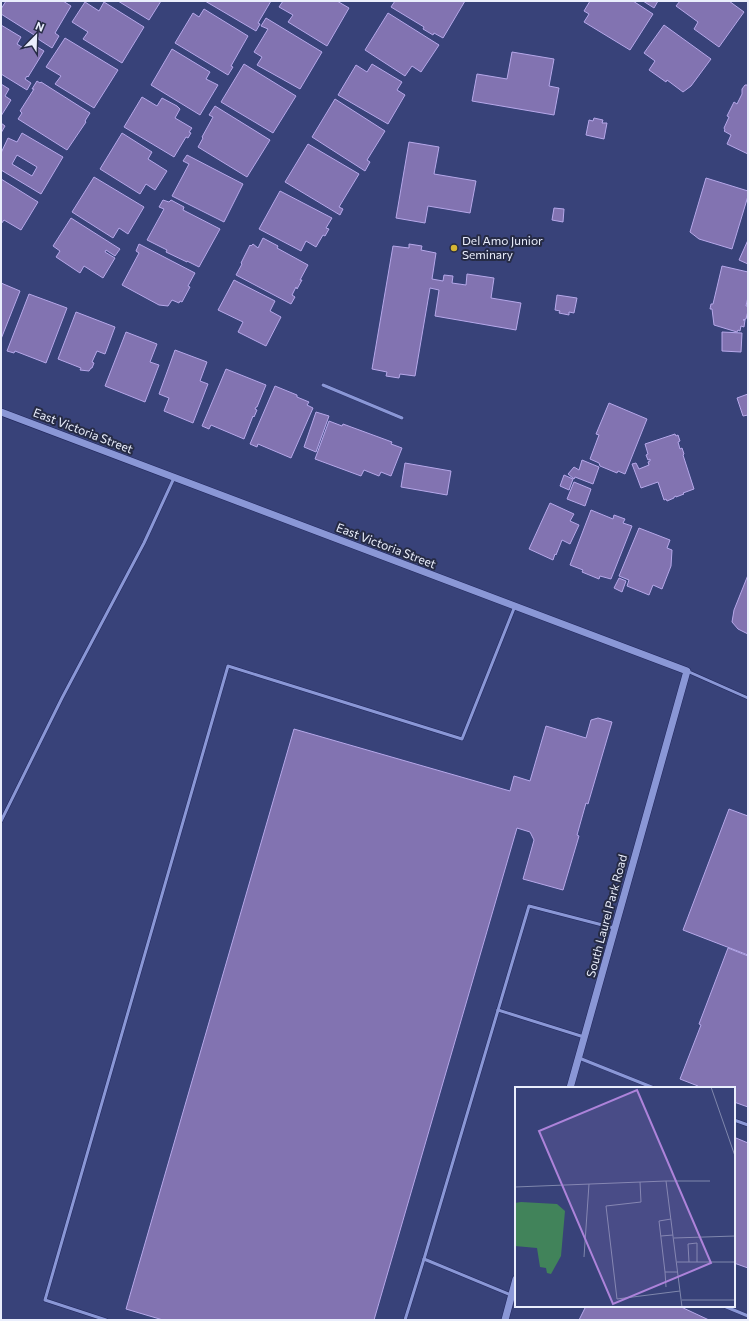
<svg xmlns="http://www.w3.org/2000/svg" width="749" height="1321" font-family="Commissioner,sans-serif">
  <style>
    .building { fill: #8273b1; stroke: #b6a8ea; fill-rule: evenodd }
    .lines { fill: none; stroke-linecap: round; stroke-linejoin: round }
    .service-casing { stroke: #20265c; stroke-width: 4 }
    .tertiary-casing { stroke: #20265c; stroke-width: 8 }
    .service { stroke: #8a97d6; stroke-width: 3 }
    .tertiary { stroke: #8a97d6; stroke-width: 7 }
    .poi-dot { fill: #d5b534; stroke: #262b45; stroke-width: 1.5 }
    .labels { text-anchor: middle; stroke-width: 4; stroke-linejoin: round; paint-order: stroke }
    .poi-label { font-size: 12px; fill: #eaeefc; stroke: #262b45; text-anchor: start }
    .street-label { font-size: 12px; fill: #eaeefc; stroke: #262b45 }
    .inset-road { fill: none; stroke: #7f87ad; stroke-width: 1 }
    .view { fill: #ad83da; fill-opacity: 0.15; stroke: #ad83da; stroke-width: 2 }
    .inset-edge { fill: none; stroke: #eaeefc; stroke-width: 2 }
  </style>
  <rect width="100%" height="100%" fill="#384279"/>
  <!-- building -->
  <g class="building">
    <polygon points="6,1 63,1 71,6 55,33 59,36 52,48 38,39 39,38 1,14 1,9"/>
    <polygon points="118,1 161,1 149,20"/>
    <polygon points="205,1 271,1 258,23 260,24 256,31"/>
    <polygon points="283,1 337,1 349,8 327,46 288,22 293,15 279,7"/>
    <polygon points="395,1 465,1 443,38 434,33 433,35 423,29 424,27 391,7"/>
    <polygon points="590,1 633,1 653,14 630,50 584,22 589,14 584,11"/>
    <polygon points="643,1 658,1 654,8"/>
    <polygon points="680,1 729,1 744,12 719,47 694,29 698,22 676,6"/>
    <polygon points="85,2 99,11 104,2 144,27 122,63 83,39 88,32 72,22"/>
    <polygon points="204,9 248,36 231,66 233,67 228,75 175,43 193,13 199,17"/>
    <polygon points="388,13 439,45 421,72 412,66 405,76 365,50"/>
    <polygon points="266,18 322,52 300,89 257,65 262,57 254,52 268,29 261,26"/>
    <polygon points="1,25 21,37 17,44 25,49 29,42 44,51 28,77 27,76 25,79 31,83 27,90 1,74"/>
    <polygon points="664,25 711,59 691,86 683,92 667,80 666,82 649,70 655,61 644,53"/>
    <polygon points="65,38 118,70 94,108 55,84 61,76 46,67"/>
    <polygon points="172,49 210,72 206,79 218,85 200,115 151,85"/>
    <polygon points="512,52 554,59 549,86 559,88 554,115 472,101 477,74 507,79"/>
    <polygon points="244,64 296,96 273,133 221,102"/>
    <polygon points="372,64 402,82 397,90 405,95 388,124 338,95 356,65 367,72"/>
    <polygon points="37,81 40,83 41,82 90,113 85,121 86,122 67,150 18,119 22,113 20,111 34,89 32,89"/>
    <polygon points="1,84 9,89 5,96 11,100 1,116"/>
    <polygon points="745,85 748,85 748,154 727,144 731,135 724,131 725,130 724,128 729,117 727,116 734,102 737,104 742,94 742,89"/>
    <polygon points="142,97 157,106 162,98 177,106 180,109 175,118 192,128 189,132 191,133 188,138 186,137 174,157 124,127"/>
    <polygon points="335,99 385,131 367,160 370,162 365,171 312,137"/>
    <polygon points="215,106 270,140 247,177 198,147 203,138 202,137 213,117 209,115"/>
    <polygon points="594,118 603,120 602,123 607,123 604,139 586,135 589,120 593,121"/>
    <polygon points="1,123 5,126 1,133"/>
    <path d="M22,133L63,157L41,194L1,170V153L8,138L17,142ZM17,155L37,167L32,176L12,164Z"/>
    <polygon points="122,133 152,152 148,159 167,171 155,190 146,184 140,194 100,169"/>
    <polygon points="409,142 439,147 434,174 476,181 470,213 428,206 425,223 396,218"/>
    <polygon points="308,144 359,174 339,207 343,209 340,215 285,182"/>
    <polygon points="187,155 243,184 224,222 172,196 189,164 183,161"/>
    <polygon points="94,177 144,207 128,234 119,228 113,238 72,212"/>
    <polygon points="706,178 748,191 748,196 732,249 699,239 690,232"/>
    <polygon points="1,179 38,202 21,230 4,220 1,224"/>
    <polygon points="280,191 332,218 326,228 329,229 325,236 323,235 316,247 306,241 301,251 259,229"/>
    <polygon points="163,200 169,202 171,200 184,207 183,210 220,229 199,267 187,261 187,262 166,252 167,250 147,240 164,209 159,207"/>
    <polygon points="554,208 564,209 563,222 552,220"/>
    <polygon points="71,218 120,249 115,256 106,250 105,252 115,258 103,278 84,266 80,273 56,257 60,251 53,246"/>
    <polygon points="263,238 278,246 277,248 308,265 300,280 302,280 297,289 296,287 292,295 295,297 291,304 236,275 242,264 241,263 250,245 251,246 253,244 258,248"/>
    <polygon points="748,240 748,264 739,260"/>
    <polygon points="139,244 195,273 188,286 190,287 182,302 180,301 179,303 172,300 168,306 159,305 122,285 139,253 136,251"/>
    <polygon points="409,244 422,246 421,250 436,253 432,279 443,281 444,275 453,276 452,283 466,285 467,274 494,278 491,298 521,303 516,330 435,316 439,290 430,288 415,376 400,374 399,378 386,376 387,372 372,369 393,246 409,248"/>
    <polygon points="722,266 748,272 748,297 746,306 748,306 748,311 746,319 743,320 745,320 744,327 741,326 740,331 738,330 737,332 714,325 712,309 710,309 711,304 713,304"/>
    <polygon points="234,280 275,301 270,311 281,317 266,346 238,332 243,322 218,310"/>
    <polygon points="1,283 20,291 1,339"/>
    <polygon points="29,294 67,308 46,363 15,351 14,353 7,351"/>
    <polygon points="557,295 577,298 574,313 569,312 569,315 559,313 560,311 555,310"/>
    <polygon points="76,312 115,327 105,354 97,351 92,362 94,363 92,368 91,368 89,371 80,370 81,368 58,359"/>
    <polygon points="126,332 157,344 150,362 159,365 145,402 105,386"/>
    <polygon points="722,332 742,333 741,352 722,351"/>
    <polygon points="175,350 207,362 200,381 208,384 193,423 164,411 169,398 159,394"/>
    <polygon points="226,369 266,385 257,407 256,407 255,409 257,410 254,417 253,416 244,439 211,425 209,429 202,426"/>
    <polygon points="275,386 297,395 297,397 309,402 307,405 313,408 291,458 258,444 257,447 250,444"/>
    <polygon points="748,394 748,415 743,416 737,398"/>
    <polygon points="609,403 647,419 625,474 618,471 617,473 600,466 599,463 590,459 599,435 596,434"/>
    <polygon points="316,412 329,416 316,452 304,447"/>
    <polygon points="329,421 342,426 343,424 392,442 391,444 402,448 391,476 381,472 379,476 364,470 361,476 315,459"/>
    <polygon points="675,434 676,436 678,435 680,441 678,442 680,449 682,448 684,454 683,455 694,489 683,493 684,494 676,497 676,496 674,497 674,498 667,501 666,499 664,500 658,482 641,488 632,464 636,463 639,469 649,465 648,462 650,461 650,459 648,460 646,455 648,454 645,444"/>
    <polygon points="582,460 599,467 593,484 575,477 574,479 568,474 574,467 579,470"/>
    <polygon points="405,463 451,471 447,495 401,487"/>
    <polygon points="564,475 573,479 569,490 560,486"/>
    <polygon points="574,482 591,489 585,506 567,499"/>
    <polygon points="550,503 574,514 570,521 579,525 570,544 562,540 556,555 555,554 553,560 529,549"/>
    <polygon points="591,510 613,519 614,515 625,519 623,523 632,526 611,579 600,576 599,579 582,572 583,570 570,565"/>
    <polygon points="639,528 670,540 667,548 672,550 671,566 662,589 653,585 649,595 627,586 629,580 619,576"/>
    <polygon points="748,575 748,634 738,629 732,622 734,610"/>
    <polygon points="619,578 626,581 622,592 614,588"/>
    <polygon points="598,718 612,722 588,804 586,803 577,835 579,836 563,890 523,879 534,840 530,832 517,828 374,1320 163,1320 126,1309 294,729 510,791 514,776 530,781 546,726 586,738 591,720"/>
    <polygon points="729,809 748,816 748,955 683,930"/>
    <polygon points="728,948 748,956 748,1107 734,1102 734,1088 699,1088 698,1086 680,1079 701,1025 699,1024"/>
    <polygon points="736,1138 748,1143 748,1268 734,1263 734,1142"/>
    <polygon points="586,1306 679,1306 709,1320 579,1320"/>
  </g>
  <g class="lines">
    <!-- service casing -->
    <g class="service-casing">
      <g id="service">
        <polyline points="323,385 402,418"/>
        <polyline points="687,671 748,698"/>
        <polyline points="1,821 62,698 144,543 174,478"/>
        <polyline points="498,1010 584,1037"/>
        <polyline points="579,1058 654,1088"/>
        <polyline points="734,1120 748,1125"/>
        <polyline points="424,1259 529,906 614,928"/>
        <polyline points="724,1306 748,1316"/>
        <polyline points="106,1320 45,1300 228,666 462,739 515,606"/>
        <polyline points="405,1320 424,1259 511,1295"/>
      </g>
    </g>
    <!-- tertiary casing -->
    <g class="tertiary-casing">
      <g id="tertiary">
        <polyline points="1,412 687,671 570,1088"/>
        <polyline points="505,1320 516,1279"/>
      </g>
    </g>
    <!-- service -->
    <use href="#service" class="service"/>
    <!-- tertiary -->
    <use href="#tertiary" class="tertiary"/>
  </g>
  <!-- markers -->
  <circle class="poi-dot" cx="454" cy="248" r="4"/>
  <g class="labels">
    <!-- poi labels -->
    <g class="poi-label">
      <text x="462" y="245">Del Amo Junior<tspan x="462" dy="14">Seminary</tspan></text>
    </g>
    <!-- street labels -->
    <g class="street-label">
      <text transform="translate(83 431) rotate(21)" y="4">East Victoria Street</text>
      <text transform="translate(386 546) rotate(21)" y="4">East Victoria Street</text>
      <text transform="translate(607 916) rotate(-75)" y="4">South Laurel Park Road</text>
    </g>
  </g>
  <!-- overview -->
  <g transform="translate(515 1087)">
    <rect width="220" height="220" fill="#384279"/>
    <path d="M6,115L42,117L50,124L46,169L36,187L32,186L31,181L25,180L22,161L0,159V116Z" fill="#41835a"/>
    <path class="inset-road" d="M196,0L220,69M151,94H195M125,95L126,115L91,119L102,212L165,204M0,100L151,94L167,220M146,149L158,148M159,151L220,149M69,170L74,97M162,175H220M174,175L173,157L182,156V175M150,185L144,134L156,132M151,200L150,185H163M167,213H220"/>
    <path class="view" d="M122,3L196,176L98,217L24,44Z"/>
    <rect width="220" height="220" class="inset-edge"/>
  </g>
  <!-- border -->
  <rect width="749" height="1321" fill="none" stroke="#eaeefc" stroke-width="4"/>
  <!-- north arrow -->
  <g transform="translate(36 36) rotate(23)" stroke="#262b45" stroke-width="3" paint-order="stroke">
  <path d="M0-3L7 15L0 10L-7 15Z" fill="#eaeefc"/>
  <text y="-6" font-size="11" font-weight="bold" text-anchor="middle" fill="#eaeefc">N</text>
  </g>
</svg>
